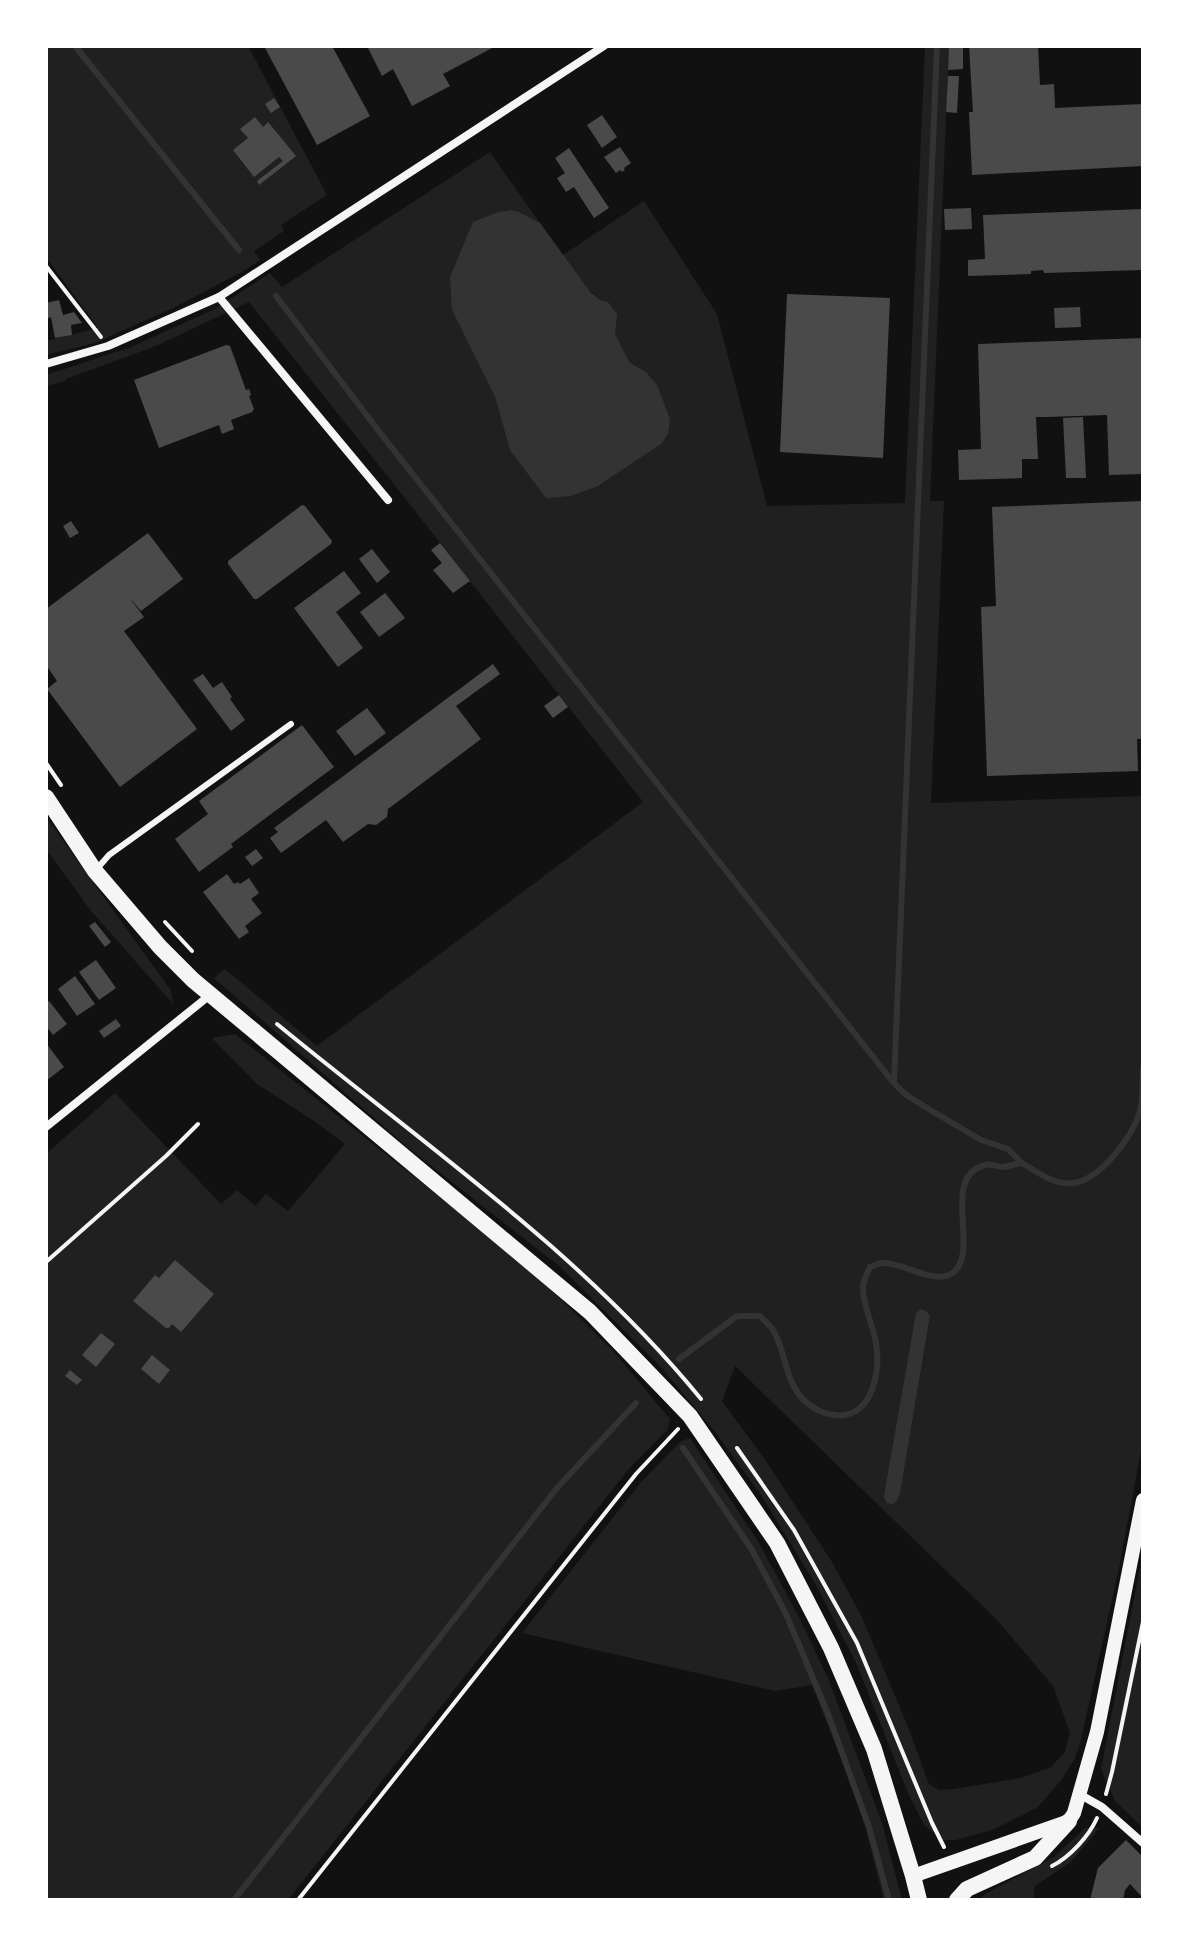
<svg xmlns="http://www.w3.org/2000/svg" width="1189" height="1946" font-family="'Source Sans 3',sans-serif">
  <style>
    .green { fill: #202020; fill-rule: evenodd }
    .water { fill: #333 }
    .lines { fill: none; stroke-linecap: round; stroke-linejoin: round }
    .stream { stroke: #333; stroke-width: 6 }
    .building { fill: #4a4a4a }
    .path { stroke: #f5f5f5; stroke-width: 4 }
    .service { stroke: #f5f5f5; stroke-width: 6 }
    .minor { stroke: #f5f5f5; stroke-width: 8 }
    .tertiary { stroke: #f5f5f5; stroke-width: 14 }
    .secondary { stroke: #f5f5f5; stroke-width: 16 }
  </style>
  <rect width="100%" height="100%" fill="#111"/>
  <!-- green -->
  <g class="green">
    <polygon points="46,46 248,46 327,195 281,225 284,231 254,251 260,260 242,272 173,308 95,343 46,355 46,341 98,328 46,257"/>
    <path d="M925,46H949L930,501H944L931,803L1143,796V1440L1119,1568L1080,1744L1075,1758L1062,1779L1038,1807L995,1829L956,1840H943L924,1825L908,1793L857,1665L816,1585L761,1495L716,1433L659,1365L559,1266L406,1146L214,978L225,969L317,1046L643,802L408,502L249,302L156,346L66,379V381L46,386V375L131,347L217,308L270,273L282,287L490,152L540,223L519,212L473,223L463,250L452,310L495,397L510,450L646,372L630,364L615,334L608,302C587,296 575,273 563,255L644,201L717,314L767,506L905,503ZM926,1311L930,1317L900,1494ZM735,1366L998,1621L1053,1686L1070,1733L1065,1752L1051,1767L1021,1778L954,1789L939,1790L929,1784L908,1727L861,1615L832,1562L766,1461L722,1401Z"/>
    <polygon points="46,817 170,989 174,1005 92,912 46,849"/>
    <polygon points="235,1034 510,1253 561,1299 615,1353 670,1419 668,1429 628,1470 288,1900 46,1900 46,1154 115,1093 221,1204 237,1190 255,1206 266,1194 288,1211 345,1144 314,1121 257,1084 212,1038"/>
    <polygon points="690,1438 759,1543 800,1619 828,1678 882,1823 902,1900 884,1900 865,1826 845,1769 812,1685 775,1691 522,1633 641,1482 681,1441"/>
    <polygon points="1143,1552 1143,1828 1115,1801 1101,1769"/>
    <polygon points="1085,1828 1099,1828 1071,1862 1035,1886 1033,1900 980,1900 985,1894 1054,1857"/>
  </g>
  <!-- water -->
  <g class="water">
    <polygon points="511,210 519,212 540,223 591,293 601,300 608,302 617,314 615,334 630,363 646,372 657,385 670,419 668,434 661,444 596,487 570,496 546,498 510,450 495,397 452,310 450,277 473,222 498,212"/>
    <polygon points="921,1309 926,1311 930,1316 900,1494 897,1500 893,1504 887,1503 884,1498 885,1490 916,1313"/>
  </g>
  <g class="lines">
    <!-- stream -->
    <g class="stream">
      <polyline points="75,46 239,250"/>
      <polyline points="276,296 381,434 893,1082 905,1094 922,1105 981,1140 1008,1149 1022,1163"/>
      <polyline points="894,1081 937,46"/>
      <path d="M679,1359L737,1316H760C764,1321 770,1325 773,1330C787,1354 784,1382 806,1402C816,1411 831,1417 845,1415C876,1409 881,1364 875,1338C871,1321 864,1307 863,1290C862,1282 867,1274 870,1267C874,1266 878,1263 882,1263C902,1261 935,1287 954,1272C980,1249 940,1177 985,1165C991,1163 997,1167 1003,1167C1009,1166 1016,1164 1022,1163C1037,1172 1055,1186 1074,1183C1101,1179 1133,1136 1140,1111C1144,1097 1142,1081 1143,1067"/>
      <polyline points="683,1448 752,1550 786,1614 828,1714 869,1827 889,1900"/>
      <polyline points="234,1900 557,1488 636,1403"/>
    </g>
  </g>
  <!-- building -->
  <g class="building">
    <polygon points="264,46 332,46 370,116 317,145"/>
    <polygon points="367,46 496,46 443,74 450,86 412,106 393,69 382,76"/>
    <polygon points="949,46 963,46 963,69 948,70"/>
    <polygon points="969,46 1038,46 1040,85 1054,84 1055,108 1143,104 1143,166 972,175 969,112 973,112"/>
    <polygon points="948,76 959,76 957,113 946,112"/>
    <polygon points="274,98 280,107 271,113 265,104"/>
    <polygon points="602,115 617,137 602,148 587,125"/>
    <polygon points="255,117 263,127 268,122 296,156 259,185 257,181 283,161 279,157 254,177 233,150 248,138 240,129"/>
    <polygon points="620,147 631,163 624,168 625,170 622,172 620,170 616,173 604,157"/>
    <polygon points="569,148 609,208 594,218 574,187 566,192 557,178 565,173 555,158"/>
    <polygon points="971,208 972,229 945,230 944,209"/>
    <polygon points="1143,209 1143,270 1044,273 1043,270 1031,271 1031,274 968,276 968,260 985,259 983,215"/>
    <polygon points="787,294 890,298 883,458 780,452"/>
    <polygon points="59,300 63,315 74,312 82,323 71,325 72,335 55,338 51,317 46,319 46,310 48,310 46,303"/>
    <polygon points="1080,307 1081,327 1055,328 1054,308"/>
    <polygon points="1143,338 1143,474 1109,475 1107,415 1047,417 1036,417 1038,459 1022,459 1022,478 959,480 958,450 981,449 978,344"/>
    <polygon points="226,345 230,346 246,390 249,389 251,395 249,396 254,409 252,412 231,420 234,429 222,434 219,425 159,448 134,380"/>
    <polygon points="1083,417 1086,478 1066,478 1063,418"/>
    <polygon points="1143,501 1143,739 1137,739 1138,771 987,776 981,607 996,606 992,507"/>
    <polygon points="302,505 305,506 332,541 331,544 257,599 254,599 228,564 228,561"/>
    <polygon points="71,521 79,533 70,538 63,526"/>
    <polygon points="148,533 183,579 141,611 129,597 144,617 124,631 197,729 120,787 47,689 57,681 46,665 46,609"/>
    <polygon points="440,543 470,581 453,593 433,570 442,563 431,550"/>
    <polygon points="372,549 390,572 377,583 359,559"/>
    <polygon points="344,571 361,593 336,612 363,648 338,667 294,608"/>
    <polygon points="385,593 405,618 379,637 360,612"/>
    <polygon points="493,664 500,674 456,706 481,739 388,809 387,817 376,825 368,824 343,842 326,820 281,853 270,838 278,832 274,828"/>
    <polygon points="203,674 213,688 222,682 232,697 230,699 245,720 231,731 193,680"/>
    <polygon points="559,695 568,707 553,718 544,706"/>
    <polygon points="367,708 386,733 355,756 336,731"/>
    <polygon points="302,725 334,767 231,844 233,847 199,872 175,839 208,814 199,801"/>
    <polygon points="256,849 263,858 252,866 245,857"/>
    <polygon points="227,874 234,884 238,882 240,884 249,878 259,893 251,899 262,913 245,926 249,932 239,939 203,892"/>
    <polygon points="95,922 111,942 105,947 89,926"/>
    <polygon points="96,960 116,988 99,1000 79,972"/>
    <polygon points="75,976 95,1004 77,1016 58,989"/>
    <polygon points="49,1001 67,1024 53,1035 46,1026 46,1003"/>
    <polygon points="116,1019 121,1026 104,1038 99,1031"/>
    <polygon points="46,1043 64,1067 46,1081"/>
    <polygon points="175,1260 214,1294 181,1332 172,1324 169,1328 166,1328 133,1301 155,1275 159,1278"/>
    <polygon points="101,1333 115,1344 96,1367 82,1355"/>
    <polygon points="152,1355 170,1370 159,1384 141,1369"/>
    <polygon points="70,1370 82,1380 77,1385 65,1376"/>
    <polygon points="1126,1840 1143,1857 1143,1898 1130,1884 1125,1890 1123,1900 1090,1900 1098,1868"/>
  </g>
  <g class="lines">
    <!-- path -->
    <g class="path">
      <polyline points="46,266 101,337"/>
      <polyline points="46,763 61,785"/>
      <polyline points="165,922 192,951"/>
      <path d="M277,1024C423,1144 581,1252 701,1399"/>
      <polyline points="46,1262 166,1156 198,1124"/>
      <polyline points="737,1448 794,1530 857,1643 932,1823 944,1847"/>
      <polyline points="1106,1794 1112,1772 1143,1622"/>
      <path d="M1052,1866C1070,1857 1089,1836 1097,1818"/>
      <polyline points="298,1900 636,1474 678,1429"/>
    </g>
    <!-- service -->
    <polyline class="service" points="95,871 109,855 291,724"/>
    <!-- minor -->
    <g class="minor">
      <polyline points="219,297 388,500"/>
      <polyline points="46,364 108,346 219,297 604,46"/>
      <polyline points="46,1127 210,995"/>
      <polyline points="1079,1794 1102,1807 1143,1843"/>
    </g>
    <!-- tertiary -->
    <polyline class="tertiary" points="913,1876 1069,1821 1074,1813 1097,1732 1143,1500"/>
    <!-- secondary -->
    <g class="secondary">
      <polyline points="46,797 95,871 160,947 193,980 590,1312 690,1416 777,1543 831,1648 874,1749 913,1876 919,1900"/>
      <polyline points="957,1900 967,1889 1035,1858 1069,1821"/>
    </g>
  </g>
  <!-- border -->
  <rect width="1189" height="1946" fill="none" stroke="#ffffff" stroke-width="96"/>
</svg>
